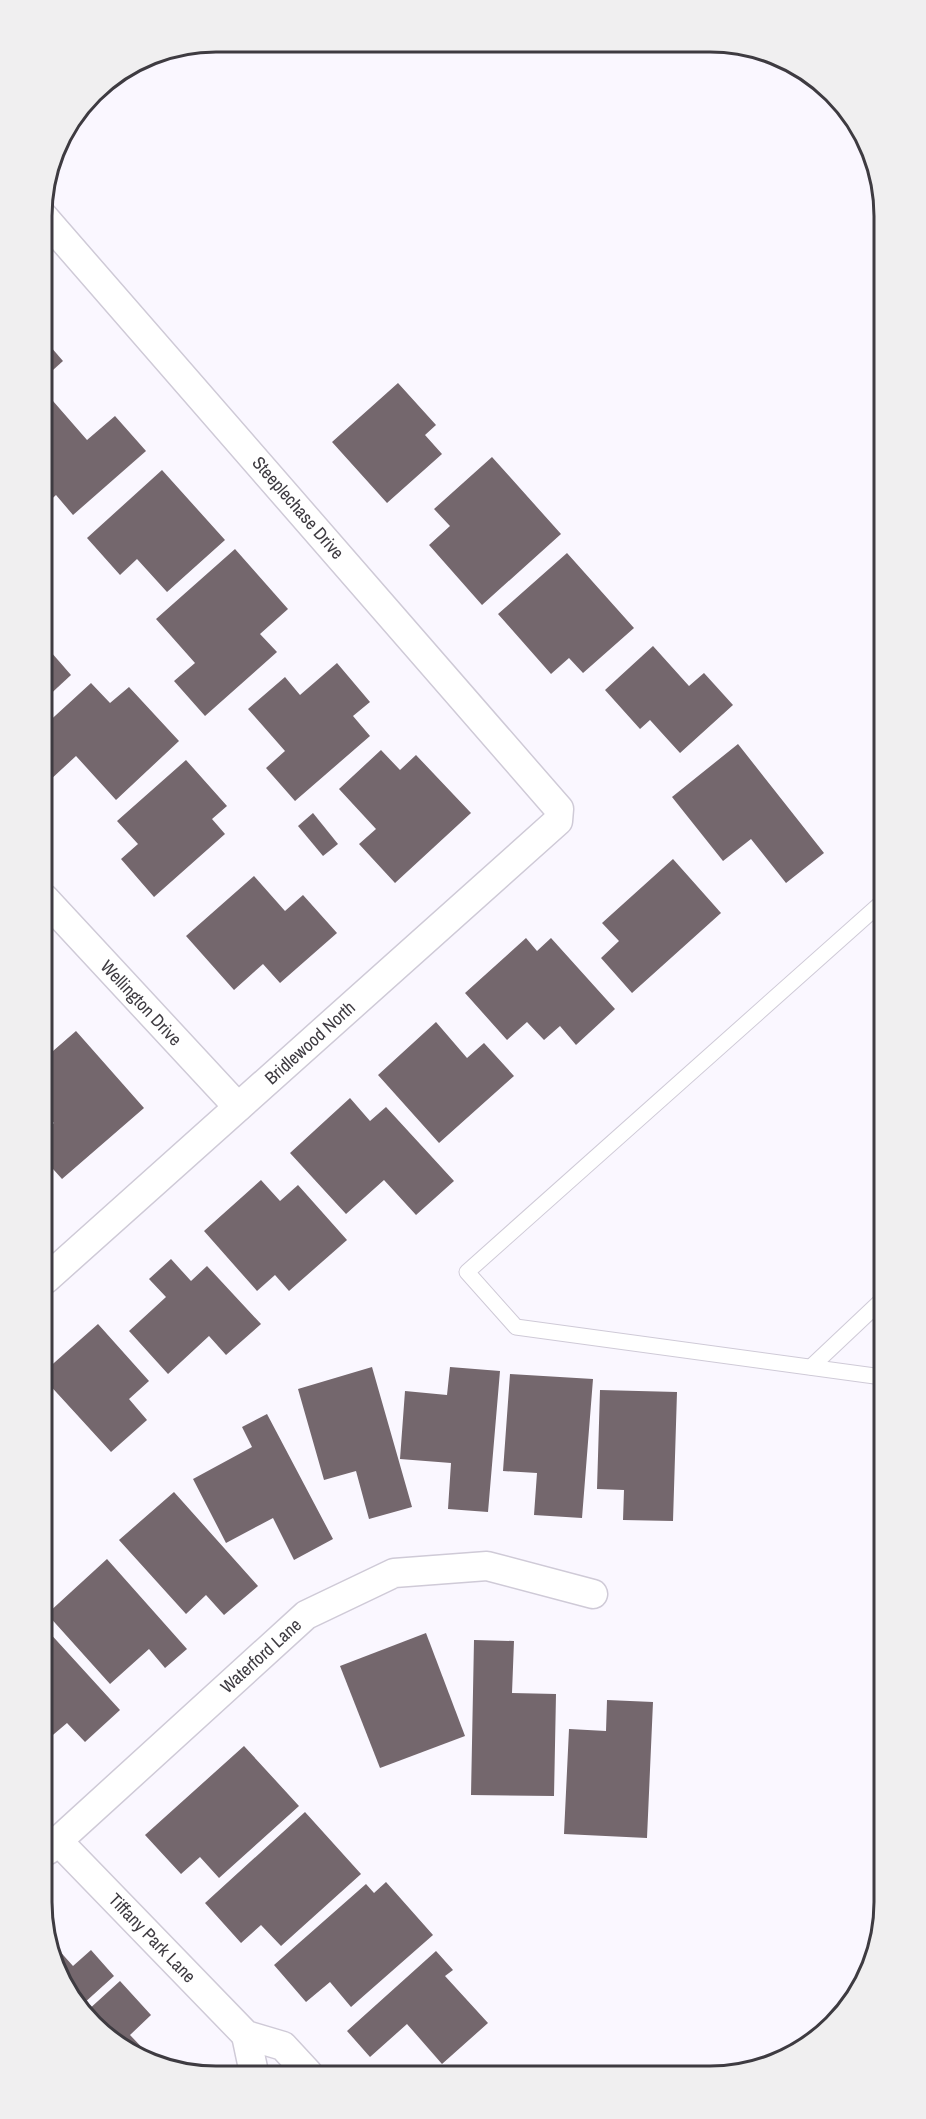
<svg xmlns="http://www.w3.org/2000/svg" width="926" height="2119" font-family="'Archivo Narrow',sans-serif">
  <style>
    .building { fill: #74676d }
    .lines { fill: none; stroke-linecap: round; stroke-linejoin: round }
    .lane-casing { stroke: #cfcad7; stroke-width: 17 }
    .street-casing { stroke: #cfcad7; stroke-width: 31 }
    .lane { stroke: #fff; stroke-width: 15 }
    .street { stroke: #fff; stroke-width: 28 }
    .labels { text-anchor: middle; stroke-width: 6; stroke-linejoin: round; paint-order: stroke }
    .street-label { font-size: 18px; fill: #3e3b41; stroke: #fff }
    .rim { fill: none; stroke: #3e3b41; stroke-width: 3 }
  </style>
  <rect width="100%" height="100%" fill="#faf7ff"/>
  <!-- building -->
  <g class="building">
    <polygon points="43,338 63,361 43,379"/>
    <polygon points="398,383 436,425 425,435 442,454 387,503 332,442"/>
    <polygon points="53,401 87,440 115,416 146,451 73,515 56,495 43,507 43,410"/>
    <polygon points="492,457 561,534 482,605 429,545 450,526 434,509"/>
    <polygon points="162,470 225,540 167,592 137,559 120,575 87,538"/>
    <polygon points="235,549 288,609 260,634 277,652 205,716 174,681 195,663 156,619"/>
    <polygon points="567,553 634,628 583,673 569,658 551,674 498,614"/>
    <polygon points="44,644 71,675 44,700"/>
    <polygon points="653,646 689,686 704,673 733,705 680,753 650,720 640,729 605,690"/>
    <polygon points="337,663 370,702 353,716 370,736 295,801 266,768 285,751 248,709 285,677 300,695"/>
    <polygon points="91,683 110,703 129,687 179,741 116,800 76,756 49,781 44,776 44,726"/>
    <polygon points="738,744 824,853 786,883 751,839 723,861 672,797"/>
    <polygon points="381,750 400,770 416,755 471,813 395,883 359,844 376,829 339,789"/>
    <polygon points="186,760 227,806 212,819 225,834 154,897 121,859 138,844 117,821"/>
    <polygon points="313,813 338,844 323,856 298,826"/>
    <polygon points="673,859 721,913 632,993 601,958 619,941 602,923"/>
    <polygon points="254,876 285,911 303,895 337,933 280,983 263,964 234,990 186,936"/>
    <polygon points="526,938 537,951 551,938 615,1009 576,1045 560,1026 544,1040 527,1022 507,1040 465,993"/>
    <polygon points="436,1022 467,1058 484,1043 514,1076 439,1143 378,1075"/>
    <polygon points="76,1031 144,1108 62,1179 45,1160 45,1130 54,1123 45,1114 45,1058"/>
    <polygon points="350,1098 370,1121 386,1107 454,1181 416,1215 384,1180 346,1214 290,1153"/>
    <polygon points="261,1180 280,1201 298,1185 347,1240 289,1291 275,1275 257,1291 204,1231"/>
    <polygon points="171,1259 191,1281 207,1266 261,1324 226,1355 209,1336 168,1374 129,1331 166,1297 149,1279"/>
    <polygon points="98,1324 149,1381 129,1399 147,1420 111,1452 46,1381 46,1370"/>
    <polygon points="372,1367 412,1507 369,1519 356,1471 324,1480 298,1389"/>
    <polygon points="450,1367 500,1371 488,1512 448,1509 451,1463 400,1459 405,1391 447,1395"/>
    <polygon points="510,1374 593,1379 582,1518 534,1515 537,1473 503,1471"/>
    <polygon points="600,1390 677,1392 673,1521 623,1520 624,1490 597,1489"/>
    <polygon points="267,1414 333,1539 294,1560 273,1518 226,1543 193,1479 252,1447 242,1427"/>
    <polygon points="174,1492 258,1586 224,1615 206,1595 186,1614 119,1540"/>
    <polygon points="107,1559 187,1649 165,1668 149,1649 110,1684 47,1614"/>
    <polygon points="47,1630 120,1710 85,1742 67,1723 47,1740"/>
    <polygon points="426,1633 465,1736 380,1768 340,1666"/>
    <polygon points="474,1640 514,1641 512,1693 556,1694 554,1796 471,1795"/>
    <polygon points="607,1700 653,1702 647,1838 564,1834 569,1729 606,1731"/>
    <polygon points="244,1746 299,1806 219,1878 200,1857 181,1874 145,1835"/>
    <polygon points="305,1812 361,1874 281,1946 261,1925 241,1943 205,1903"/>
    <polygon points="386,1882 433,1935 351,2007 330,1982 306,2002 274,1965 366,1884 374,1893"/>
    <polygon points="48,1938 73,1966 91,1950 114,1976 83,2004 48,1947"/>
    <polygon points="436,1951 453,1970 445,1976 488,2023 442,2064 407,2024 370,2057 347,2031"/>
    <polygon points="120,1981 151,2015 130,2035 152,2058 101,2033 87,2011"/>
  </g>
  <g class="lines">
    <!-- lane casing -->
    <g class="lane-casing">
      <g id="lane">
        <polyline points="880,904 467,1272 516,1327 882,1377"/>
        <polyline points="811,1367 882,1300"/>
      </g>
    </g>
    <!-- street casing -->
    <g class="street-casing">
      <g id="street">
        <polyline points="42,215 559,809 558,821 46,1279"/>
        <polyline points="45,899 238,1107"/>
        <polyline points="58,1841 246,2035 283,2046 308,2073"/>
        <polyline points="48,1850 306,1615 394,1573 487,1566 593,1594"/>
        <polyline points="246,2035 254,2073"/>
      </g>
    </g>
    <!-- lane -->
    <use href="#lane" class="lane"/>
    <!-- street -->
    <use href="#street" class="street"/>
  </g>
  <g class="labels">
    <!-- street labels -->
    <g class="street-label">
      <text transform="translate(298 508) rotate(49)" y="6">Steeplechase Drive</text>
      <text transform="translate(141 1003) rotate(47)" y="6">Wellington Drive</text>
      <text transform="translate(310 1043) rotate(-42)" y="6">Bridlewood North</text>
      <text transform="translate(261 1656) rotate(-42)" y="6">Waterford Lane</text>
      <text transform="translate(152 1938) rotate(46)" y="6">Tiffany Park Lane</text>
    </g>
  </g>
  <!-- crop -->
  <path d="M0 0H926V2119H0ZM216 52H710A164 164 0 0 1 874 216V1902A164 164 0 0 1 710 2066H216A164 164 0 0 1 52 1902V216A164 164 0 0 1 216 52Z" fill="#f0eff0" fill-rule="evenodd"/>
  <path class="rim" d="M216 52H710A164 164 0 0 1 874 216V1902A164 164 0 0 1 710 2066H216A164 164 0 0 1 52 1902V216A164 164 0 0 1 216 52Z"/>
</svg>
